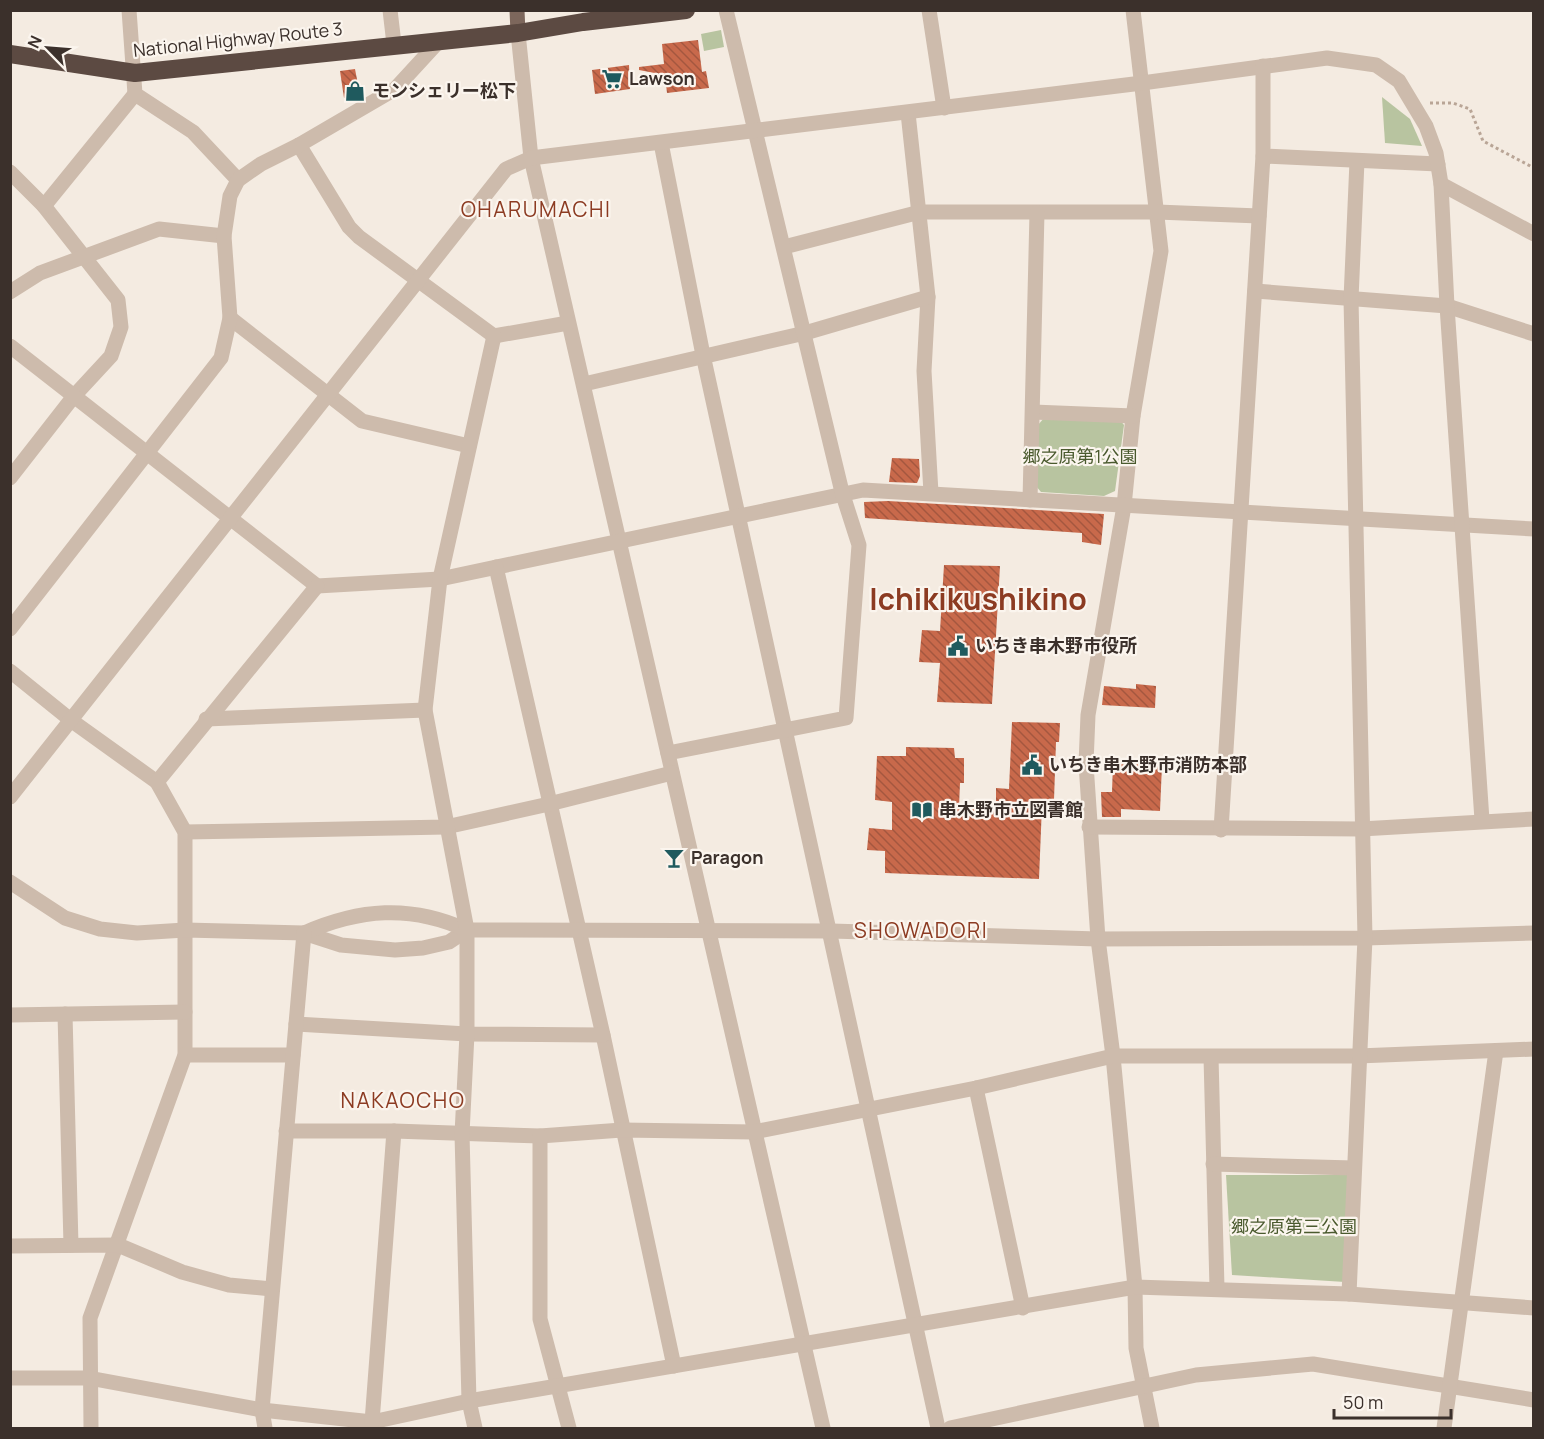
<svg xmlns="http://www.w3.org/2000/svg" width="1544" height="1439" font-family="Manrope,'Noto Sans JP',sans-serif">
  <style>
    .green { fill: #b8c4a0 }
    .building { fill: url(#building-back-hatch) }
    .lines { fill: none; stroke-linecap: round; stroke-linejoin: round }
    .path { stroke: #b9a596; stroke-width: 3; stroke-dasharray: 3 3; stroke-linecap: butt }
    .minor { stroke: #cdbbac; stroke-width: 15 }
    .major { stroke: #7d675c; stroke-width: 15 }
    .highway { stroke: #5c4a42; stroke-width: 18 }
    .labels { text-anchor: middle; stroke-width: 4.5; stroke-linejoin: round; paint-order: stroke }
    .street-label { font-size: 18px; fill: #3b302b; stroke: #fbf5ee }
    .poi-label { font-size: 18px; font-weight: bold; fill: #3b302b; stroke: #fbf5ee; text-anchor: start }
    .park-label { font-size: 18px; fill: #4a5a2e; stroke: #fbf5ee }
    .quarter-label { font-size: 21px; letter-spacing: 1.5px; fill: #8c3b22; stroke: #fbf5ee }
    .town-label { font-size: 30px; font-weight: bold; fill: #8c3b22; stroke: #fbf5ee }
  </style>
  <defs>
    <pattern id="building-back-hatch" width="6" height="6" patternUnits="userSpaceOnUse" patternTransform="scale(1.5)"><rect width="6" height="6" fill="#c8694b"/><path d="M-1 5l2 2M0 0l6 6M5-1l2 2" fill="none" stroke="#a4573f"/></pattern>
  </defs>
  <rect width="100%" height="100%" fill="#f4ebe1"/>
  <!-- green -->
  <g class="green">
    <polygon points="721,30 724,47 704,51 701,34"/>
    <polygon points="1382,97 1410,119 1422,146 1385,143"/>
    <polygon points="1044,418 1120,420 1124,425 1115,491 1104,496 1041,492 1036,486 1038,425"/>
    <polygon points="1226,1175 1351,1175 1345,1282 1232,1275"/>
  </g>
  <!-- building -->
  <g class="building">
    <polygon points="698,40 702,72 706,71 709,88 667,93 665,75 639,70 639,67 664,64 662,44"/>
    <polygon points="629,65 630,89 595,94 592,70"/>
    <polygon points="355,69 360,95 344,98 340,71"/>
    <polygon points="892,458 919,459 920,476 917,483 889,482"/>
    <polygon points="888,501 1104,514 1101,545 1082,542 1082,533 865,518 864,502"/>
    <polygon points="944,565 1000,566 992,704 937,702 940,663 919,662 922,630 940,631"/>
    <polygon points="1136,684 1156,686 1155,708 1102,705 1104,686 1136,689"/>
    <polygon points="1012,722 1060,723 1059,742 1056,742 1054,800 1050,800 1050,806 1042,805 1039,879 885,873 885,851 867,850 869,828 892,830 892,802 875,800 877,756 906,756 906,747 954,748 955,758 964,758 964,783 960,783 959,807 996,808 996,788 1009,789"/>
    <polygon points="1113,763 1162,765 1160,811 1121,809 1121,817 1102,817 1101,792 1112,792"/>
  </g>
  <g class="lines">
    <!-- path -->
    <polyline class="path" points="1430,103 1453,103 1470,109 1483,141 1534,168"/>
    <!-- minor -->
    <g class="minor">
      <polyline points="129,10 135,94 193,132 238,180"/>
      <polyline points="390,10 394,44"/>
      <polyline points="929,10 944,108"/>
      <polyline points="1133,10 1161,251 1133,416 1124,506 1088,715 1086,764 1098,939 1113,1056 1135,1287 1136,1348 1152,1428"/>
      <polyline points="518,33 531,158 823,1428"/>
      <polyline points="908,113 928,297 924,371 931,493"/>
      <polyline points="661,143 703,355 938,1428"/>
      <polyline points="299,145 349,227 359,237 494,336 568,323"/>
      <polyline points="1263,156 1438,164"/>
      <polyline points="10,172 44,206 118,300 121,327 111,356 74,396 10,478"/>
      <polyline points="1441,184 1534,234"/>
      <polyline points="44,206 135,94"/>
      <polyline points="784,247 920,212 1157,212 1259,216"/>
      <polyline points="1255,291 1447,306 1534,334"/>
      <polyline points="10,292 40,273 159,229 224,236"/>
      <polyline points="230,318 362,421 469,446"/>
      <polyline points="10,346 317,586 440,579 863,490 1534,529"/>
      <polyline points="584,384 805,333 928,297"/>
      <polyline points="1033,412 1133,416"/>
      <polyline points="1030,500 1037,213"/>
      <polyline points="496,567 603,1035 674,1366"/>
      <polyline points="10,629 221,358 230,318 224,236 230,196 238,180 261,164 299,145 395,89 440,40"/>
      <polyline points="10,671 72,721 157,782 185,832 185,1055 90,1318 91,1428"/>
      <polyline points="206,719 425,710"/>
      <polyline points="668,753 846,718 859,545 842,492 726,10"/>
      <polyline points="157,782 317,586"/>
      <polyline points="10,797 506,169 531,158 1142,83 1327,58 1376,65 1399,81 1426,126 1436,153 1441,184 1447,306 1482,820"/>
      <polyline points="1089,827 1361,829 1534,819"/>
      <polyline points="1221,830 1263,156 1263,66"/>
      <polyline points="185,832 446,827 549,804 672,773"/>
      <polyline points="10,882 65,918 100,929 137,933 185,930 304,933 341,945 395,950 423,948 449,942 467,930"/>
      <path d="M304,933C359,909 410,904 467,930L831,931L1098,939L1365,938L1534,933"/>
      <polyline points="65,1014 71,1245"/>
      <polyline points="10,1015 185,1012"/>
      <polyline points="296,1024 467,1034 603,1035"/>
      <polyline points="185,1055 293,1055"/>
      <polyline points="1211,1057 1217,1288"/>
      <polyline points="976,1088 1023,1308"/>
      <polyline points="286,1131 394,1131 540,1136 622,1130 754,1132 976,1088 1113,1056 1358,1056 1534,1049"/>
      <polyline points="540,1136 540,1319 569,1428"/>
      <polyline points="1213,1164 1353,1168"/>
      <polyline points="10,1246 118,1245 182,1272 229,1285 272,1289"/>
      <polyline points="1349,1294 1365,938 1351,299 1357,161"/>
      <polyline points="10,1378 89,1378 262,1410 372,1422 469,1401 1135,1287 1349,1294 1534,1308"/>
      <polyline points="372,1422 394,1131"/>
      <polyline points="265,1428 262,1410 304,933"/>
      <polyline points="475,1428 469,1401 462,1134 467,1034 467,930 425,710 440,579 494,336"/>
      <polyline points="950,1428 1196,1375 1313,1364 1534,1400"/>
      <polyline points="1444,1428 1496,1051"/>
    </g>
    <!-- major -->
    <polyline class="major" points="517,10 518,33"/>
    <!-- highway -->
    <polyline class="highway" points="10,54 135,73 518,33 583,22 686,10"/>
  </g>
  <!-- icons -->
  <defs>
    <g id="supermarket-bare" transform="scale(1.62)"><path d="M-6-5.5h2.5l.6 2H6L4.5 2H-2.5L-4.4-4H-6ZM-1.5 3.2a1.3 1.3 0 1 0 .1 0ZM3 3.2a1.3 1.3 0 1 0 .1 0Z" fill="#1f5a5e" stroke="#fbf5ee" stroke-width="2.5" paint-order="stroke"/></g>
    <g id="shop-bare" transform="scale(1.62)"><path d="M-5-2.5h2.3a2.7 3.5 0 0 1 5.4 0H5L5.5 6h-11ZM-1.5-2.5h3a1.5 2.3 0 0 0-3 0Z" fill="#1f5a5e" stroke="#fbf5ee" stroke-width="2.5" paint-order="stroke"/></g>
    <g id="civic-bare" transform="scale(1.62)"><path d="M-.6-6.5H3V-4.5H.6V-3L4-1V1h2V6H-6V1h2V-1L-.6-3ZM-1.2 2.5V6h2.4V2.5Z" fill="#1f5a5e" stroke="#fbf5ee" stroke-width="2.5" paint-order="stroke"/></g>
    <g id="library-bare" transform="scale(1.62)"><path d="M-6-4Q-3-5.5-.7-3.5V5Q-3 3-6 4ZM6-4Q3-5.5 .7-3.5V5Q3 3 6 4Z" fill="#1f5a5e" stroke="#fbf5ee" stroke-width="2.5" paint-order="stroke"/></g>
    <g id="bar-bare" transform="scale(1.62)"><path d="M-6-5H6L.8 .8V4.5H3.5V6h-7V4.5H-.8V.8Z" fill="#1f5a5e" stroke="#fbf5ee" stroke-width="2.5" paint-order="stroke"/></g>
  </defs>
  <g fill-rule="evenodd">
    <use href="#supermarket-bare" x="612" y="79"/>
    <use href="#shop-bare" x="355" y="91"/>
    <use href="#civic-bare" x="958" y="646"/>
    <use href="#civic-bare" x="1032" y="765"/>
    <use href="#library-bare" x="922" y="810"/>
    <use href="#bar-bare" x="674" y="858"/>
  </g>
  <g class="labels">
    <!-- street labels -->
    <g class="street-label">
      <text transform="translate(238 40) rotate(-6)" y="6">National Highway Route 3</text>
    </g>
    <!-- poi labels -->
    <g class="poi-label">
      <text x="629" y="85">Lawson</text>
      <text x="372" y="97">モンシェリー松下</text>
      <text x="975" y="652">いちき串木野市役所</text>
      <text x="1049" y="771">いちき串木野市消防本部</text>
      <text x="939" y="816">串木野市立図書館</text>
      <text x="691" y="864">Paragon</text>
    </g>
    <!-- park labels -->
    <g class="park-label">
      <text x="1080" y="463">郷之原第1公園</text>
      <text x="1294" y="1233">郷之原第三公園</text>
    </g>
    <!-- quarter labels -->
    <g class="quarter-label">
      <text x="536" y="217">OHARUMACHI</text>
      <text x="921" y="938">SHOWADORI</text>
      <text x="403" y="1108">NAKAOCHO</text>
    </g>
    <!-- town labels -->
    <g class="town-label">
      <text x="978" y="610">Ichikikushikino</text>
    </g>
  </g>
  <!-- border -->
  <rect width="1544" height="1439" fill="none" stroke="#3b302b" stroke-width="24"/>
  <!-- north arrow -->
  <g transform="translate(48 48) rotate(295)" stroke="#fbf5ee" stroke-width="4.5" paint-order="stroke">
  <path d="M0-4.5L10 22L0 15L-10 22Z" fill="#3b302b"/>
  <text y="-9" font-size="16" font-weight="bold" text-anchor="middle" fill="#3b302b">N</text>
  </g>
  <!-- scale -->
  <path d="M1334 1409v9h117v-9" fill="none" stroke="#3b302b" stroke-width="3"/>
  <text x="1343" y="1409" font-size="18" fill="#3b302b" stroke="#fbf5ee" stroke-width="4.5" paint-order="stroke">50 m</text>
</svg>
